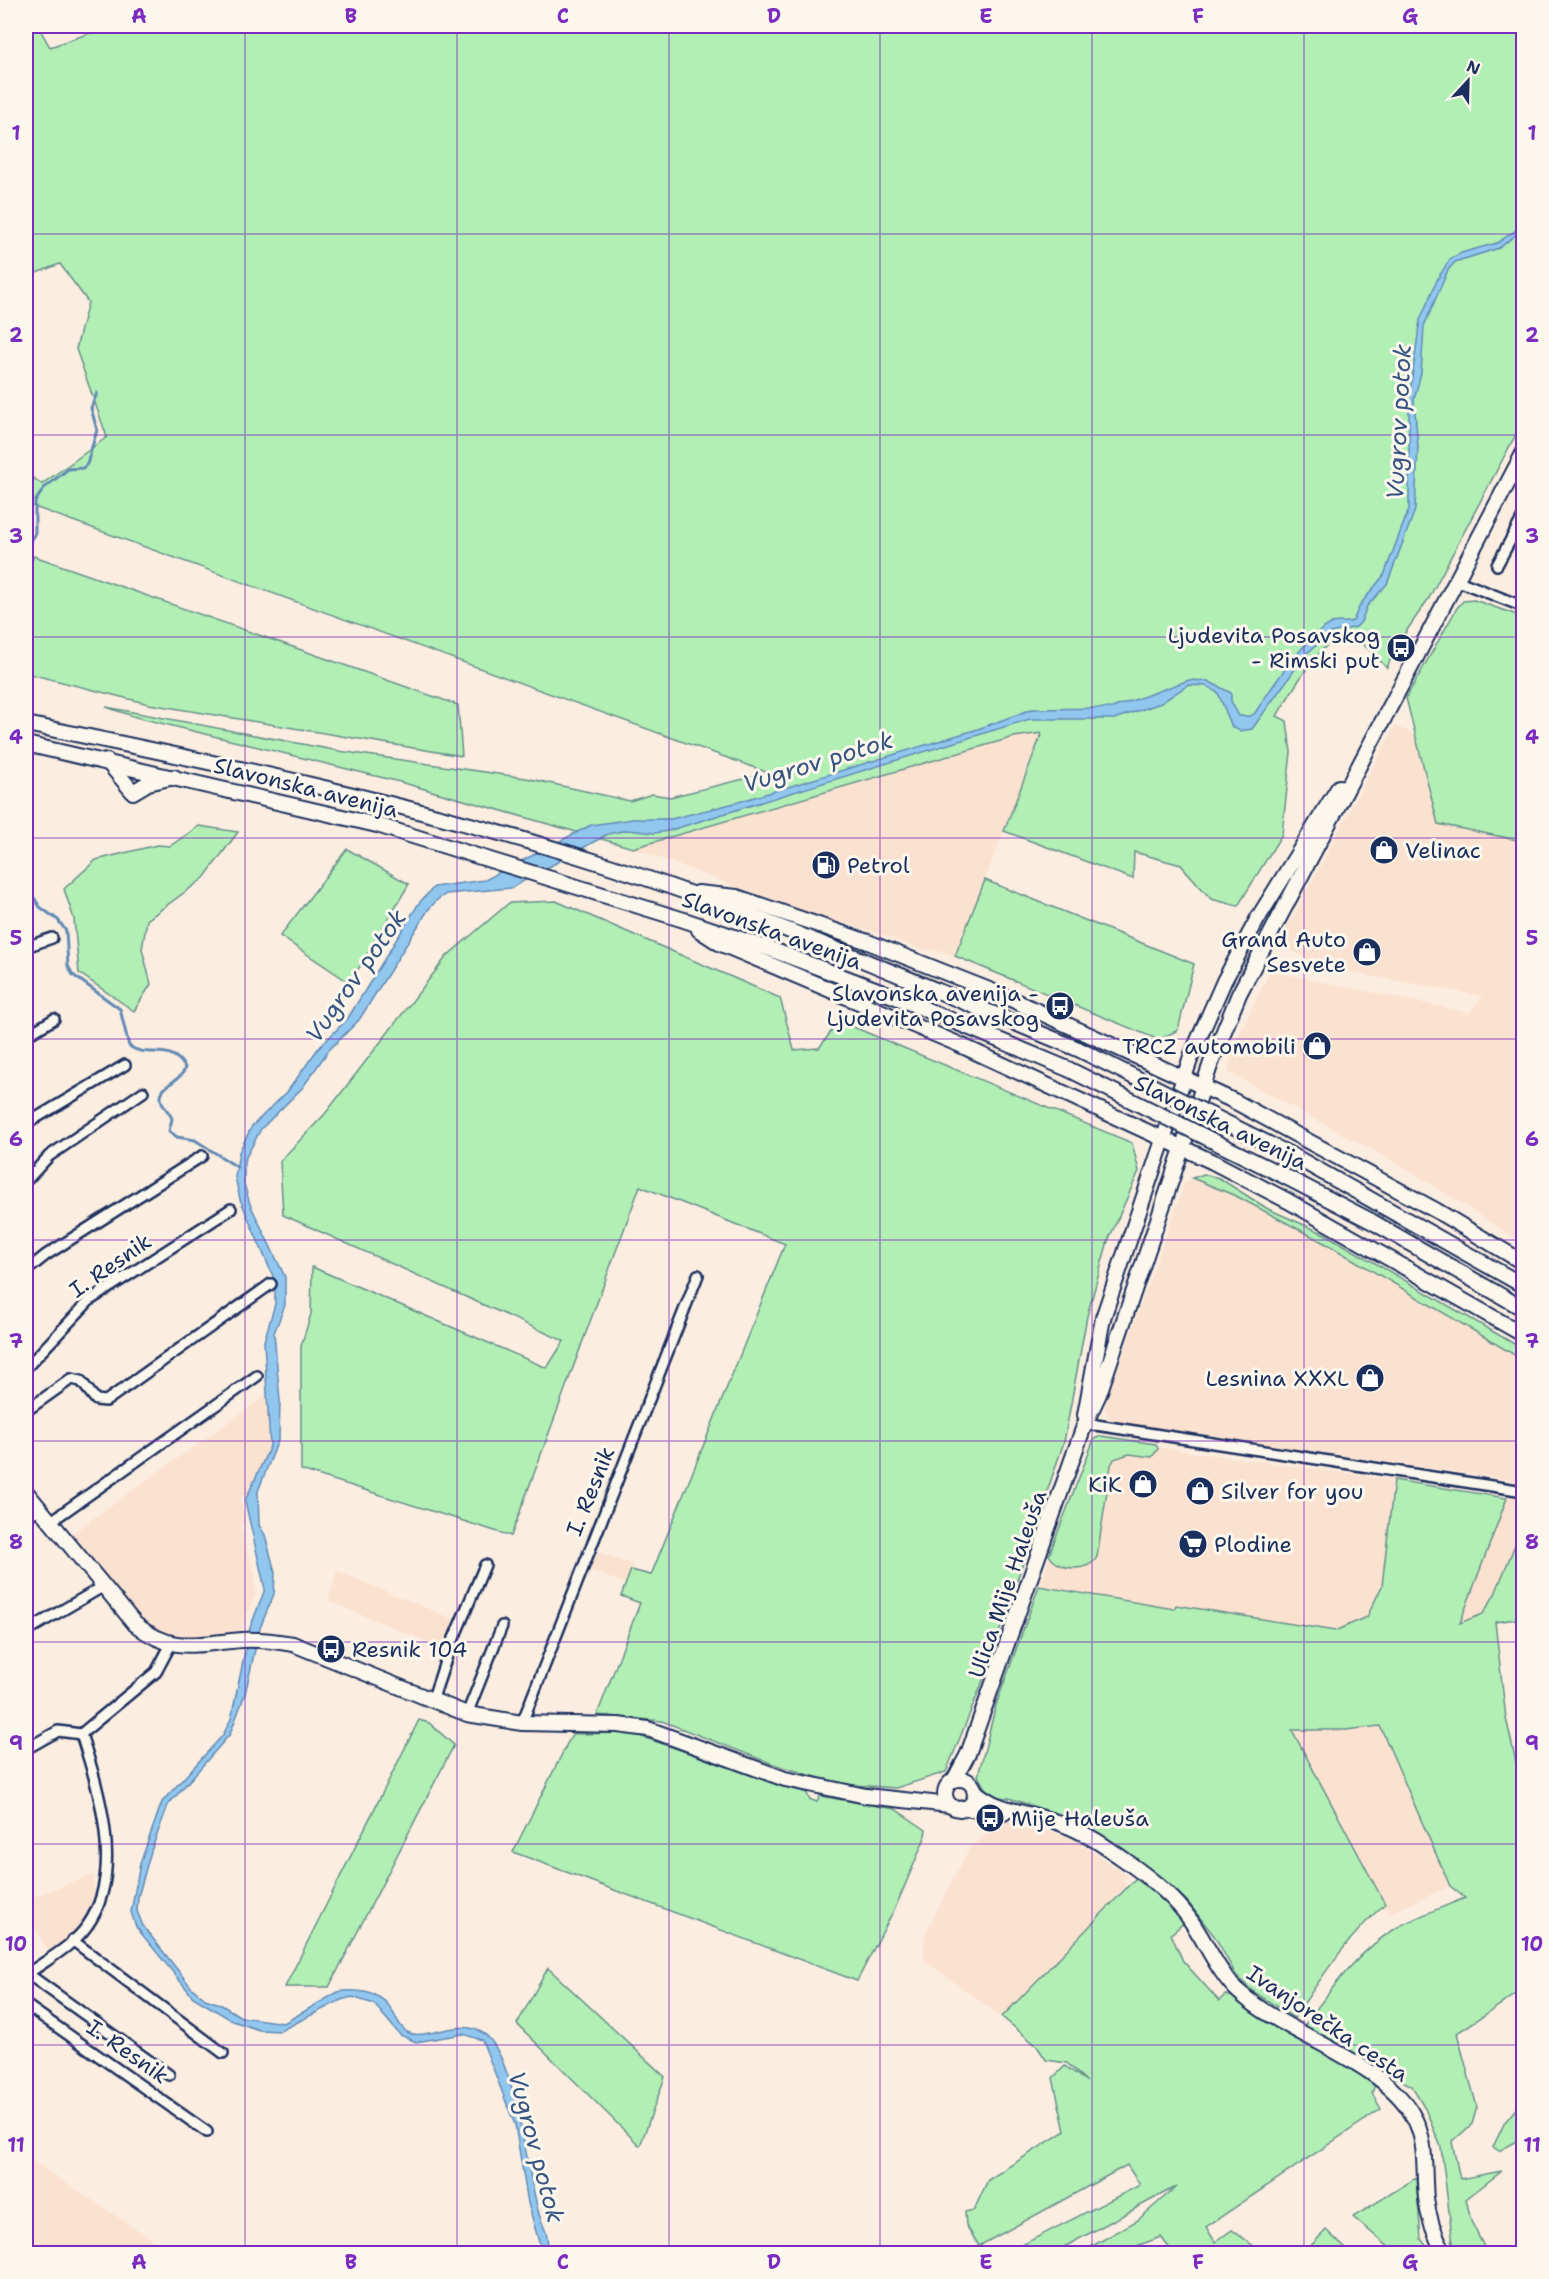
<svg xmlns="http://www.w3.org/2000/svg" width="1549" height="2279" font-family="'Shantell Sans',sans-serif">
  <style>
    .built { fill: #fbe1d0 }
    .green { fill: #b2efb5; stroke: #668f8a; stroke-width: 1.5 }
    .water { fill: #91c7ef; stroke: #628ab5; stroke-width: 1.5 }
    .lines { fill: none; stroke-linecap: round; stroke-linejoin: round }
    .stream { stroke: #628ab5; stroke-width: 3 }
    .street-casing { stroke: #1b2f5e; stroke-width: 14 }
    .secondary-casing { stroke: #1b2f5e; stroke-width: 18 }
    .street { stroke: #fbf7ec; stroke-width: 9 }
    .secondary { stroke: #fbf7ec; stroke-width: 14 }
    .secondary-bridge-casing { stroke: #1b2f5e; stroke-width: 18; stroke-linecap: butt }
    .secondary-bridge { stroke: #fbf7ec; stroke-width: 14 }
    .grid { fill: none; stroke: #7b2cbf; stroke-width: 1.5; stroke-opacity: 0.55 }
    .labels { text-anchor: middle; stroke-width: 6; stroke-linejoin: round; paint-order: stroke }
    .poi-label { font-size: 22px; fill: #1b2f5e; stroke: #fbf7ec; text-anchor: end }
    .street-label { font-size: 22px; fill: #1b2f5e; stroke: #fbf7ec }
    .water-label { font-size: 24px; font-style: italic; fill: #385582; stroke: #fbf7ec }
    .neatline { fill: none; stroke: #7b2cbf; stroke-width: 2 }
    .grid-label { font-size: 20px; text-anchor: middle; font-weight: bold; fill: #7b2cbf }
  </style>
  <rect width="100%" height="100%" fill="#fbeddf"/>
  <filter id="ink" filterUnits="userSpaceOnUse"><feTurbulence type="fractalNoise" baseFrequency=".0167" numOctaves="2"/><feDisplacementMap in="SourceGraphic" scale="12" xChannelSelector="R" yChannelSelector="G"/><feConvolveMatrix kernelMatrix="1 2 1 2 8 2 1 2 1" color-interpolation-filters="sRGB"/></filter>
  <g filter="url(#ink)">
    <!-- built -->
    <g class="built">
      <polygon points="1395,726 1416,735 1438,824 1523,841 1523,1243 1411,1171 1228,1072 1233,1048 1270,971 1470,1013 1483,996 1359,974 1315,963 1279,943"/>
      <polygon points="1042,733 955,956 941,951 921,949 875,932 810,914 633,848 1014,737"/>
      <polygon points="1192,1178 1236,1196 1332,1247 1523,1360 1523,1525 1495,1594 1483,1614 1459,1624 1512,1480 1116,1422 1108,1417 1105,1404 1178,1202 1185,1183"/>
      <polygon points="267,1395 270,1446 246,1497 240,1496 245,1523 240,1525 255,1576 255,1593 239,1636 180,1642 144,1624 67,1537"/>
      <polygon points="1097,1439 1394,1480 1382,1586 1367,1617 1335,1631 1176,1605 1175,1609 1039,1586"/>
      <polygon points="593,1550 633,1565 626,1584 586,1569"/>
      <polygon points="337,1571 457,1621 446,1649 328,1601"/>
      <polygon points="1380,1726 1450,1886 1390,1913 1292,1730 1368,1729"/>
      <polygon points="1016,1821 1082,1842 1083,1846 1128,1876 1123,1880 1127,1885 1002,2017 924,1960 925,1934 969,1849 1000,1822"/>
      <polygon points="93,1875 94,1896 83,1923 71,1936 49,1952 26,1911 26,1900"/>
      <polygon points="26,2157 170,2251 170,2253 26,2253"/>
    </g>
    <!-- green -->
    <g class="green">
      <path d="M26,26H38L50,47L110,26H1523V421L1429,598L1396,646L1387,668C1377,658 1362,639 1347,637C1323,633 1288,698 1277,716L1287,721L1291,752L1282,834L1238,906L1211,899L1181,865L1134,852L1133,879L1004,831L1042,733L1014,737L633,848L400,782L136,717L106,707L339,751L526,778L630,801L652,794L670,797L769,773L26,504V473L42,484L107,437L76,349L88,302L60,264L26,277Z"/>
      <polygon points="34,556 458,705 462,756 149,704 26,673 26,575"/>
      <polygon points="1474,600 1523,617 1523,841 1438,824 1406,698 1457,608 1463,601"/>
      <polygon points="199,826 238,832 204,878 147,920 142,949 151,984 134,1011 79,973 74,919 64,889 96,860 157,845 170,846"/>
      <polygon points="347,849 409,884 350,983 280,936"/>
      <polygon points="985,880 1194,964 1178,1030 1159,1040 955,956"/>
      <polygon points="556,901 780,998 794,1050 819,1048 839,1021 1132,1143 1139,1171 1108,1241 1087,1316 1064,1442 981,1686 946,1772 896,1788 840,1784 773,1764 662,1721 597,1715 640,1603 621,1596 631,1570 651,1575 785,1244 640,1186 511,1536 301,1470 301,1346 311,1314 312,1267 547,1368 564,1341 283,1215 280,1161 325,1114 447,956 509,903"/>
      <polygon points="1204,1174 1219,1178 1268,1209 1325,1234 1523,1349 1523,1360 1332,1247 1236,1196 1192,1178"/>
      <path d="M1101,1436L1156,1444L1158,1449L1152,1457L1129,1454L1114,1459L1111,1465L1097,1557C1088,1573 1058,1571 1049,1555L1094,1439Z"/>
      <path d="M1394,1480L1507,1498L1460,1623L1483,1614L1495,1594L1523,1525V1618L1495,1622L1506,1718L1523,1793V1995L1521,1991L1457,2033L1477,2107L1472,2124L1452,2142L1460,2179L1502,2171L1466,2199L1471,2221L1487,2253H1460L1453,2244L1441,2147L1424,2106L1412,2086L1303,2027C1330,1991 1358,1950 1398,1927C1419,1916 1443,1907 1465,1898L1450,1886L1380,1726L1346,1730H1292L1385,1904C1347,1937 1322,1977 1294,2018L1251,1990L1236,1975L1215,1937L1187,1901L1171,1886L1084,1823L1009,1798L996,1797L985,1788L978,1776L996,1705L1039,1586L1174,1609L1176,1605L1335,1631L1367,1617L1382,1586Z"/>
      <polygon points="419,1720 429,1723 454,1745 329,1987 285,1987"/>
      <path d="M629,1733C689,1751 747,1776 807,1793L809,1799L817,1802L820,1796L895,1809L926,1830L924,1840L897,1904L857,1981L513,1852L572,1734Z"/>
      <polygon points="1138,1876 1154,1887 1185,1922 1171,1934 1183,1961 1219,2001 1225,1995 1238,1998 1375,2084 1372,2093 1381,2109 1206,2227 1215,2242 1232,2230 1263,2253 1173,2253 1161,2237 1118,2253 1080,2253 1138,2220 1177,2186 1053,2253 1006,2253 1140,2185 1127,2165 979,2246 966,2225 965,2212 974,2210 988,2180 1065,2131 1053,2078 1065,2066 1087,2082 1067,2063 1046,2060 1037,2046 1002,2017"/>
      <polygon points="548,1968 665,2077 640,2146 517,2024"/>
      <polygon points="1523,2100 1523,2138 1499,2151 1493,2147 1505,2122"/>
      <polygon points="1416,2178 1421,2239 1432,2253 1396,2253 1353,2217"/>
      <polygon points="1326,2230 1350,2253 1304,2253"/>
    </g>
    <!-- water -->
    <path class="water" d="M1523,220V229L1499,248L1455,262L1448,270L1424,326L1421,373L1414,400L1418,447L1415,510L1387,584L1367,606L1361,622L1356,627L1331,633L1306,654L1252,729L1240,731L1232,727L1218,693L1207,686L1188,685L1161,703L1114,719H1030L668,831L655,833L627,830L608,834L511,888L446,894L437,900L428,910L359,1020L328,1051L303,1087L261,1129L244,1161V1184L250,1204L285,1277V1305L274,1333L280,1401L279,1438L258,1491L259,1525L265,1535L275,1572L274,1594L260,1628L245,1694L230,1734L168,1805L151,1851L138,1897L137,1911L143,1926L191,1987L205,1999L220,2004L241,2017L284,2023L338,1992C355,1989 378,1991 389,2006C395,2014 398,2026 407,2032C424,2042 459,2017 483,2033C515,2053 528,2177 539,2214C541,2222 545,2228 547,2236C548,2242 547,2247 550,2253H542L528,2203L515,2125L482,2040L463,2034L416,2042L400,2035L374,2004L352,1997L341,2000L280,2031L259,2030L233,2021L193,1997L136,1927L131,1912L140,1864L162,1802L223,1735L231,1719L250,1628L265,1589L245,1501L270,1446L264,1341L275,1304V1281L240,1199L235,1177L239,1152L252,1126L287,1092L317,1050L348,1018L419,903L434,887L485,880L591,825L633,819H671L735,803L978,729L1032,709L1112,708L1189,680L1208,681L1231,693V701L1239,716H1251L1255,713C1271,688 1305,636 1331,624C1338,620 1346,624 1353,621L1360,605L1384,575L1409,509V400L1420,320L1438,278L1450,259L1461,253L1497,243L1516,230Z"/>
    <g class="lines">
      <!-- stream -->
      <g class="stream">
        <polyline points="26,550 35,533 35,502 44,488 68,469 83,468 87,464 97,430 91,408 97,393"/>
        <path d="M26,885L40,907L58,920L66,931L68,966L73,975L120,1009L129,1046C149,1060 168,1041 185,1067C183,1082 155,1085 162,1102C164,1108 170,1112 172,1119L169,1131L177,1137L195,1140L237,1167"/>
      </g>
      <!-- street casing -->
      <g class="street-casing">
        <g id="street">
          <polyline points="1497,565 1524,515"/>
          <polyline points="1456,580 1524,607"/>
          <polyline points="26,947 52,938"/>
          <polyline points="26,1036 54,1019"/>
          <polyline points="26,1124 125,1065"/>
          <polyline points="26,1181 49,1156 143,1092"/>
          <polyline points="26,1271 46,1255 202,1156"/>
          <polyline points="26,1368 90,1300 231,1209"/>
          <polyline points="26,1411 71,1379 81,1381 96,1400 106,1401 271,1284"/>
          <polyline points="1084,1426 1096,1425 1524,1491"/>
          <polyline points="26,1517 39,1509"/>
          <polyline points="50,1522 257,1376"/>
          <polyline points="30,1629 104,1586"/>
          <polyline points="432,1701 449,1650 485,1565"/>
          <polyline points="467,1714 502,1626"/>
          <polyline points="522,1723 698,1275"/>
          <polyline points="26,1749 58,1731 81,1734 156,1672 171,1644"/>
          <polyline points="72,1940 223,2053"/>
          <polyline points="28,1974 169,2075"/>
          <path d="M26,1975C45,1961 73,1946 87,1926C125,1873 99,1790 81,1734"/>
          <polyline points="26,2005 207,2132"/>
        </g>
      </g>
      <!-- secondary casing -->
      <g class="secondary-casing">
        <g id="secondary">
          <path d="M26,724C218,763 410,803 597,862C761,914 919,984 1078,1049"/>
          <polyline points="26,744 377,825 684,920 770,949 896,997 1068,1069"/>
          <polyline points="107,761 133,792 148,783 174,777"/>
          <polyline points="698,893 737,897 868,942 1002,995 1234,1101 1437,1211 1524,1263"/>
          <polyline points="699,930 719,943 958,1044 1213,1162 1288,1201 1524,1335"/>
          <polyline points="1299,1159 1524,1286"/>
          <polyline points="1288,1178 1371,1221 1524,1309"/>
          <polyline points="1085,1415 1103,1318 1192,1054 1224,981 1258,918 1339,787"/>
          <path d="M26,1492L135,1624C173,1655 198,1643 242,1640C259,1639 275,1641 293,1644L467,1714L522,1723L618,1725L648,1729L785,1779L866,1796L950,1805"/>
          <circle cx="960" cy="1794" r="15"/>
          <polyline points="954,1780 968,1754 1084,1426 1099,1394 1211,1063 1239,994 1524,452"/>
          <path d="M974,1790C995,1812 1035,1813 1062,1824C1087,1833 1108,1848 1129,1863C1151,1879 1176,1898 1191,1921C1207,1944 1219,1974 1239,1992C1287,2036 1381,2060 1412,2114C1428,2141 1423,2168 1426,2198C1428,2218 1435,2236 1445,2254"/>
          <polyline points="963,1808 1004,1813"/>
        </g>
      </g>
      <!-- street -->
      <use href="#street" class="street"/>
      <!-- secondary -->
      <use href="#secondary" class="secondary"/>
      <!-- secondary-bridge casing -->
      <g class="secondary-bridge-casing">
        <g id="secondary-bridge">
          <polyline points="1078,1049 1299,1159"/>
          <polyline points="1068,1069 1288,1178"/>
        </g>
      </g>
      <!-- secondary-bridge -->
      <use href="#secondary-bridge" class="secondary-bridge"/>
    </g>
  </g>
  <!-- grid -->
  <path class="grid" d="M245,26V2254M457,26V2254M669,26V2254M880,26V2254M1092,26V2254M1304,26V2254M26,234H1524M26,435H1524M26,637H1524M26,838H1524M26,1039H1524M26,1240H1524M26,1441H1524M26,1642H1524M26,1844H1524M26,2045H1524"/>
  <!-- icons -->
  <defs>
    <g id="bus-disc" transform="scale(1.5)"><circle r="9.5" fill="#1b2f5e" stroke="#fbf7ec"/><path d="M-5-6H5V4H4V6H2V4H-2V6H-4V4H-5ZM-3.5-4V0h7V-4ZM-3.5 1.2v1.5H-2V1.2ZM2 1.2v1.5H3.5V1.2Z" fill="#fff"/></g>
    <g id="shop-disc" transform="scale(1.5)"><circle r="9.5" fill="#1b2f5e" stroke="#fbf7ec"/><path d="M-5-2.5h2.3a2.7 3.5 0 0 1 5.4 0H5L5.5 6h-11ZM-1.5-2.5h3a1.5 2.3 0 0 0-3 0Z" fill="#fff"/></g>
    <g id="fuel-disc" transform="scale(1.5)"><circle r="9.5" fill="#1b2f5e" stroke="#fbf7ec"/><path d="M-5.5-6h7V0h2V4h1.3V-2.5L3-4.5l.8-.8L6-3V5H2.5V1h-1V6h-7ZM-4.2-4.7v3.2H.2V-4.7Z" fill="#fff"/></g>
    <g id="supermarket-disc" transform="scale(1.5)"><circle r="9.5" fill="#1b2f5e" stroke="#fbf7ec"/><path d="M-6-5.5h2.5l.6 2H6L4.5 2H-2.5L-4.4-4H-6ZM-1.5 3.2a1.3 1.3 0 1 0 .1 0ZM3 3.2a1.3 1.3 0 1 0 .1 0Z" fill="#fff"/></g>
  </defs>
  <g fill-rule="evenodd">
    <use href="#bus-disc" x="1401" y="648"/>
    <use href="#shop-disc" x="1384" y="850"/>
    <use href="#fuel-disc" x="826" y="865"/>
    <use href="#shop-disc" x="1367" y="952"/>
    <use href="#bus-disc" x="1060" y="1006"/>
    <use href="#shop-disc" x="1317" y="1046"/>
    <use href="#shop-disc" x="1370" y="1378"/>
    <use href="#shop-disc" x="1143" y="1484"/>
    <use href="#shop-disc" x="1200" y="1491"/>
    <use href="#supermarket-disc" x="1193" y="1544"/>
    <use href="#bus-disc" x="331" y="1649"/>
    <use href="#bus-disc" x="990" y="1818"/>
  </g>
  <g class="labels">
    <!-- poi labels -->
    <g class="poi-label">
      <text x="1380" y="643">Ljudevita Posavskog<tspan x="1380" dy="25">- Rimski put</tspan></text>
      <text x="1405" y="858" text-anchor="start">Velinac</text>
      <text x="847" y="873" text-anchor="start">Petrol</text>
      <text x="1346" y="947">Grand Auto<tspan x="1346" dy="25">Sesvete</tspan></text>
      <text x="1039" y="1001">Slavonska avenija -<tspan x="1039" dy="25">Ljudevita Posavskog</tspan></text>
      <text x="1296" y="1054">TRCZ automobili</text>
      <text x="1349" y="1386">Lesnina XXXL</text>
      <text x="1122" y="1492">KiK</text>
      <text x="1221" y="1499" text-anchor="start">Silver for you</text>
      <text x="1214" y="1552" text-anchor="start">Plodine</text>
      <text x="352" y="1657" text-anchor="start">Resnik 104</text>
      <text x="1011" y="1826" text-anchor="start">Mije Haleuša</text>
    </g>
    <!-- street labels -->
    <g class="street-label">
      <text transform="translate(306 787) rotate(14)" y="8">Slavonska avenija</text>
      <text transform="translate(772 930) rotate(20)" y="8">Slavonska avenija</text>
      <text transform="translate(1221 1122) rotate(26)" y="8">Slavonska avenija</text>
      <text transform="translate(110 1265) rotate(-35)" y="8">I. Resnik</text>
      <text transform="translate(590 1491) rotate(-68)" y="8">I. Resnik</text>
      <text transform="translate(1007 1584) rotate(-71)" y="8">Ulica Mije Haleuša</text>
      <text transform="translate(1328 2023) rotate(34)" y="8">Ivanjorečka cesta</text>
      <text transform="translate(128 2051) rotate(35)" y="8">I. Resnik</text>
    </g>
    <!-- water labels -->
    <g class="water-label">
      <text transform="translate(1399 422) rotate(-87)" y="8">Vugrov potok</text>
      <text transform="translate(818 762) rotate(-17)" y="8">Vugrov potok</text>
      <text transform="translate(356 976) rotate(-55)" y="8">Vugrov potok</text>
      <text transform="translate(536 2147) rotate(75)" y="8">Vugrov potok</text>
    </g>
  </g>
  <!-- margin -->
  <rect width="1549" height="2279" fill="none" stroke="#fbf7ec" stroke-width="66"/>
  <!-- north arrow -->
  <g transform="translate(1468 81) rotate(22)" stroke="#fbf7ec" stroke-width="4.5" paint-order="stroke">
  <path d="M0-4.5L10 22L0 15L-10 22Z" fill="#1b2f5e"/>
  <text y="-9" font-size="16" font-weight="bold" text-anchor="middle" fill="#1b2f5e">N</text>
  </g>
  <rect x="33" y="33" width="1483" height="2213" class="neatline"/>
  <g class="grid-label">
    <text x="139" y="23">A</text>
    <text x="351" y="23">B</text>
    <text x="563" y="23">C</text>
    <text x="774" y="23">D</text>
    <text x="986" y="23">E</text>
    <text x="1198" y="23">F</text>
    <text x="1410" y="23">G</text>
    <text x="16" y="140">1</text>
    <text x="1532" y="140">1</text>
    <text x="16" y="342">2</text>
    <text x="1532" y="342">2</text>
    <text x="16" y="543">3</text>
    <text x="1532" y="543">3</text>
    <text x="16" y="744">4</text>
    <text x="1532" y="744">4</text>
    <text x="16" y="945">5</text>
    <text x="1532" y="945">5</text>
    <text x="16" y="1146">6</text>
    <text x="1532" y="1146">6</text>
    <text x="16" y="1348">7</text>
    <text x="1532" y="1348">7</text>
    <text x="16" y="1549">8</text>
    <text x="1532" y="1549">8</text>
    <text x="16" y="1750">9</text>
    <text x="1532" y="1750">9</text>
    <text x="16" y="1951">10</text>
    <text x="1532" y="1951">10</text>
    <text x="16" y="2152">11</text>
    <text x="1532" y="2152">11</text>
    <text x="139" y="2269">A</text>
    <text x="351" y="2269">B</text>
    <text x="563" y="2269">C</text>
    <text x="774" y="2269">D</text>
    <text x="986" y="2269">E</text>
    <text x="1198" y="2269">F</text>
    <text x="1410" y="2269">G</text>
  </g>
</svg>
